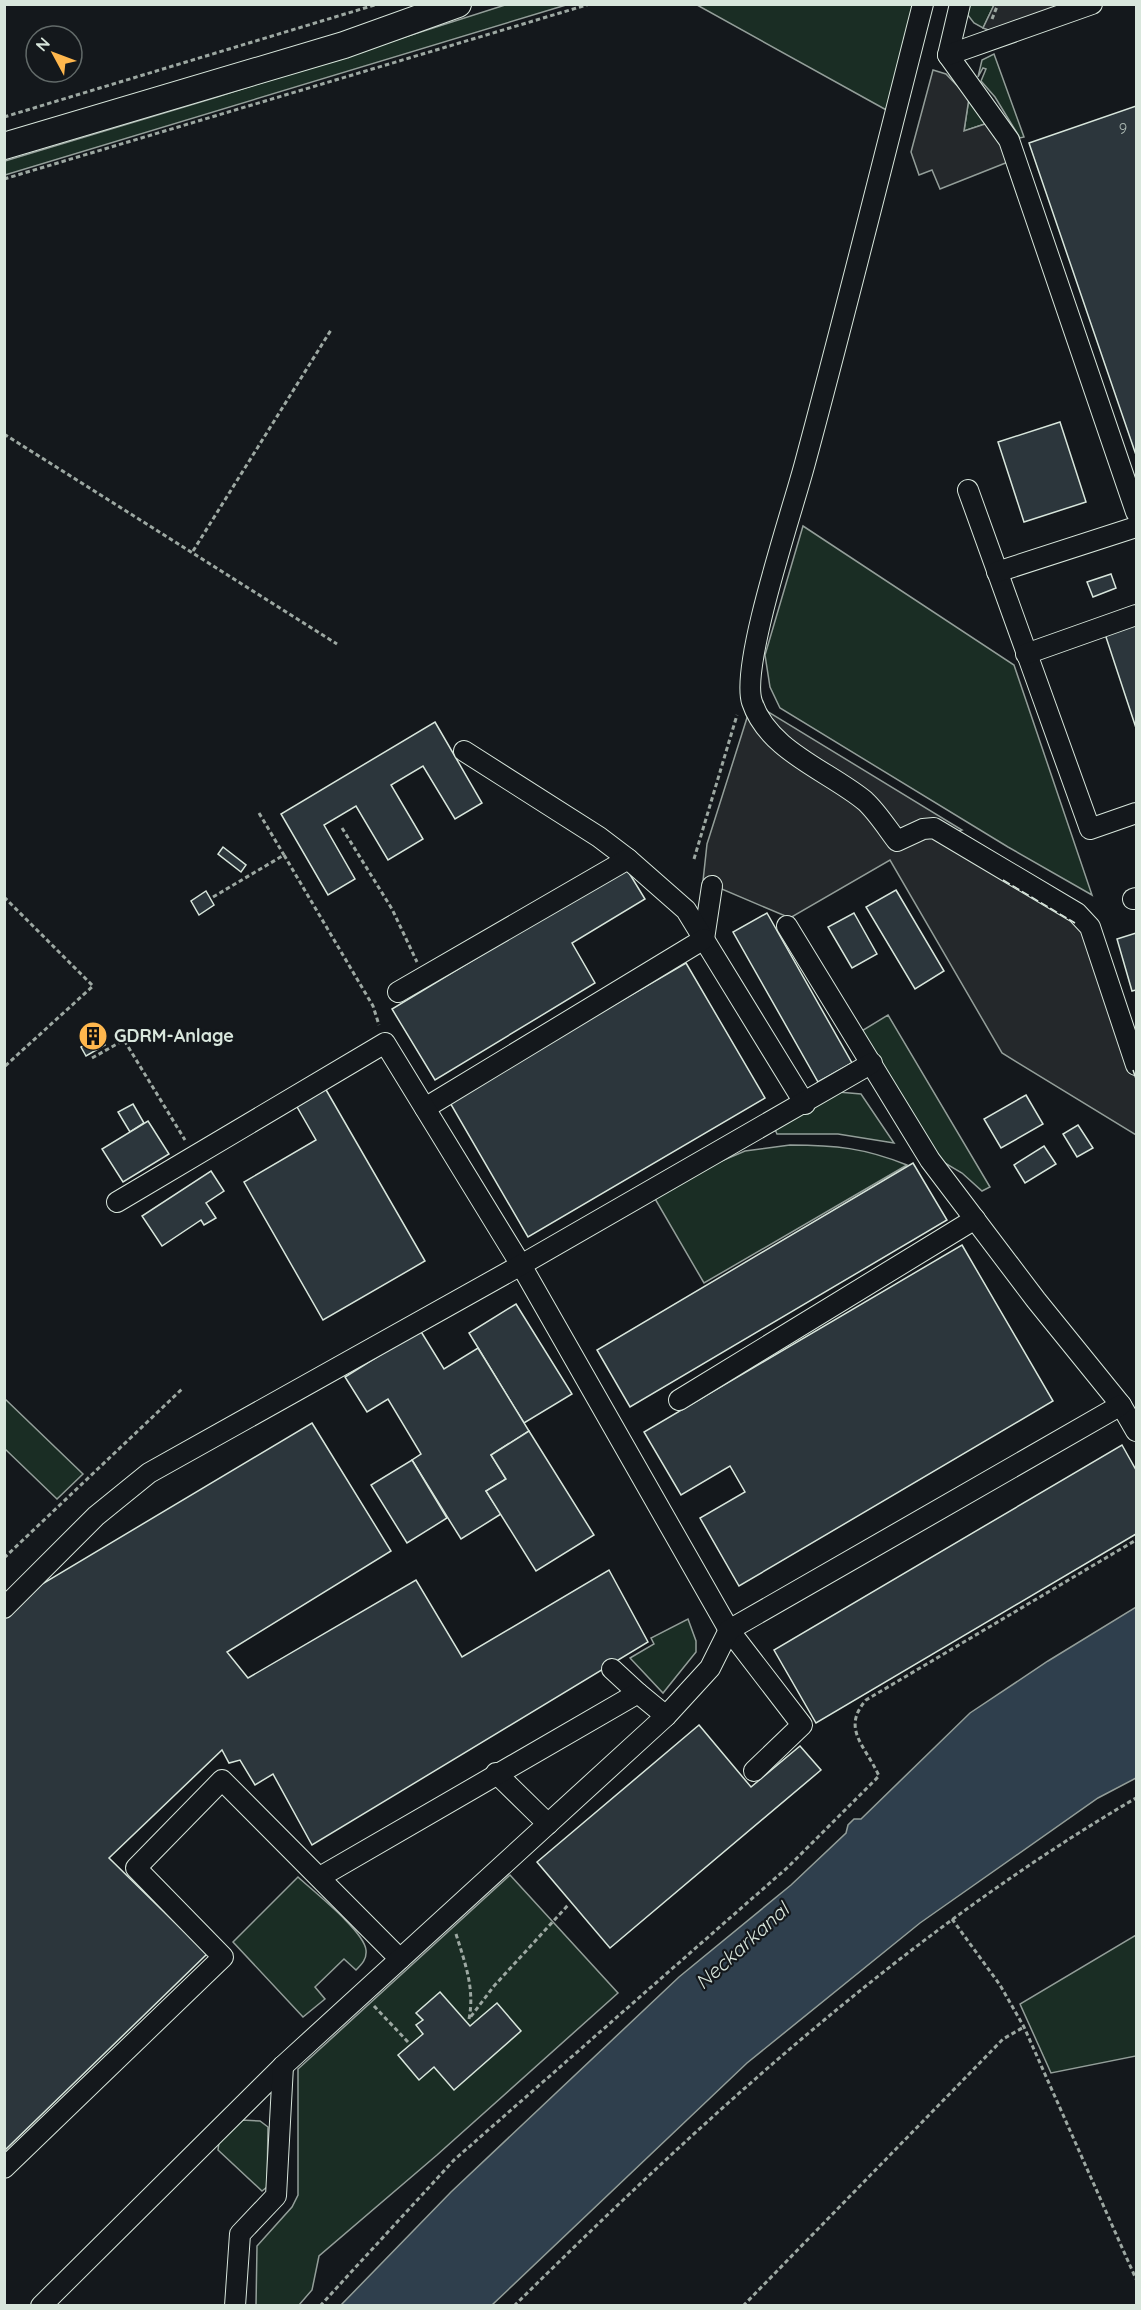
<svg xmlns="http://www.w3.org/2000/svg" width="1141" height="2310" font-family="Quicksand,sans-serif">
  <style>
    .green { fill: #1a2d24; stroke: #939e99; stroke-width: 1.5 }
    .parking { fill: #24282b; stroke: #939e99; stroke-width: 1.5 }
    .water { fill: #2f3f4d; stroke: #939e99; stroke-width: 1.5 }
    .building { fill: #2c363c; stroke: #d8e6dc; stroke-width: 1.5 }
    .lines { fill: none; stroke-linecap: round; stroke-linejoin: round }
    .minor-casing { stroke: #d8e6dc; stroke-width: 22 }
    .major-casing { stroke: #d8e6dc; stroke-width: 28 }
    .path { stroke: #9da8a2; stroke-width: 3; stroke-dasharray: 4.5 3; stroke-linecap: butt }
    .minor { stroke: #14181c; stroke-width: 20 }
    .major { stroke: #14181c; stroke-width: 26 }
    .fence { stroke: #d8e6dc; stroke-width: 1.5; stroke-dasharray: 8 3; stroke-linecap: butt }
    .labels { text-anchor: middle; stroke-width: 4.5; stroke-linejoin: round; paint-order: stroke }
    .number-label { font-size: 15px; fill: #adbab4 }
    .poi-label { font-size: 18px; font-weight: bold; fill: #d8e6dc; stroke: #14181c; text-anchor: start }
    .water-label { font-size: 20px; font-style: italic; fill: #d8e6dc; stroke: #14181c }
  </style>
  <rect width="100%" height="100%" fill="#14181c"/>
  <!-- green -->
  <g class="green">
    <polygon points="505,5 566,5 5,175 5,161 217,97"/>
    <polygon points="697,5 916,5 890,112"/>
    <polygon points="969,5 994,5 983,28 974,23 967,14"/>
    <polygon points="994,54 1024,137 1020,138 995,97 981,81 986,69 983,68 978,77 982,60"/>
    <polygon points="969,98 988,123 964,131"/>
    <polygon points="803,526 1014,665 1092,895 1008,847 780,708 770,687 765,655"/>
    <polygon points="888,1015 990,1187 982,1191 962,1173 938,1159 860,1032"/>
    <polygon points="838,1092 861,1094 894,1143 838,1134 777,1134 774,1127"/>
    <path d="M790,1145C835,1145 865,1148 907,1165L704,1283L654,1197L705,1168L745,1151Z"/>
    <polygon points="4,1398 83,1474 57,1499 5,1449"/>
    <polygon points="688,1619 696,1641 696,1652 663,1693 630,1658 654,1644 651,1638"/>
    <polygon points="510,1875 618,1993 437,2155 319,2256 312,2290 299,2305 256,2306 257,2246 292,2207 298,2195 298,2069"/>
    <path d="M298,1877C313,1891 364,1931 366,1950C367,1959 362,1964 356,1970L344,1959L315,1987L325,1999L303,2017L233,1942Z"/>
    <polygon points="1136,1935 1136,2056 1051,2073 1020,2004"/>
    <polygon points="241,2120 260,2121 268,2127 267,2187 262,2191 218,2150 219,2142"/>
  </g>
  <!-- parking -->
  <g class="parking">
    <polygon points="994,5 1066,5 991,31 983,28"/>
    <polygon points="933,70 946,74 969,98 964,131 988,123 999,138 1008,162 940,189 932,170 919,175 911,152"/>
    <polygon points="752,702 962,830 948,834 1077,913 1136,1065 1136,1135 1002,1053 890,860 790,918 703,881 707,844"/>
  </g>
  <!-- water -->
  <polygon class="water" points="1136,1607 1136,1778 1098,1798 920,1923 747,2063 492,2305 341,2305 451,2192 679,1977 791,1885 846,1833 848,1825 854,1819 861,1819 970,1713 1048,1661"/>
  <!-- building -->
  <g class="building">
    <polygon points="1136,106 1136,455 1029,143"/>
    <polygon points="1060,422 1086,502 1024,522 998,442"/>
    <polygon points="1111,574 1116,588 1093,597 1087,582"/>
    <polygon points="1136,624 1136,728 1105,634"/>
    <polygon points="435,722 482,803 455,819 423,766 391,785 423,839 388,860 356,806 324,825 355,879 328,895 281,814"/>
    <polygon points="223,847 246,865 241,872 218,854"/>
    <polygon points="626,868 645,899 572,943 595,983 435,1080 392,1009"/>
    <polygon points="896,890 944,971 915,989 866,907"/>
    <polygon points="206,891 214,905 199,915 191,901"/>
    <polygon points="767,913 852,1063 818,1082 733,932"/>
    <polygon points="854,913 877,954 852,968 828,927"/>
    <polygon points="1136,933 1136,990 1132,991 1117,939"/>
    <polygon points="686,963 765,1098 528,1237 449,1101"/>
    <polygon points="92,1024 105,1045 86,1056 81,1047 90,1042 82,1030"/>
    <polygon points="325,1088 425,1261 323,1320 244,1182 316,1140 296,1105"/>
    <polygon points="1026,1095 1043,1124 1001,1148 984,1119"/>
    <polygon points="133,1104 144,1123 130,1132 118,1112"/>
    <polygon points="148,1121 169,1154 123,1182 102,1149"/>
    <polygon points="1078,1125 1093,1148 1077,1157 1063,1134"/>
    <polygon points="1044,1146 1056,1164 1025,1183 1014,1165"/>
    <polygon points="913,1163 947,1220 630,1407 597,1350"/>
    <polygon points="211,1171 224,1191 206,1203 216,1218 204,1225 201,1220 162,1246 142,1216"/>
    <polygon points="962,1245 1053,1401 739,1586 700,1518 745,1492 730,1466 681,1495 644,1432"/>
    <polygon points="516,1304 572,1394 524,1423 469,1333"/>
    <polygon points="420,1330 444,1369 478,1348 529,1431 491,1455 506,1479 486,1491 501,1514 461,1539 412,1460 421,1454 388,1399 367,1412 345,1377"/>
    <polygon points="312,1423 391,1551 227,1652 248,1678 416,1580 462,1657 609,1570 648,1642 312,1845 273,1774 255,1785 240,1760 229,1763 222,1750 109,1858 207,1954 4,2151 4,1617 32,1590"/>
    <polygon points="529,1431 594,1535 536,1571 486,1491 506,1479 491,1455"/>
    <polygon points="1122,1445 1136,1470 1136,1534 816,1723 774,1650"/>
    <polygon points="412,1460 447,1518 407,1543 371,1485"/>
    <polygon points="699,1725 751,1787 800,1746 821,1770 610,1948 537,1862"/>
    <polygon points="440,1992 470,2026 497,2003 521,2031 454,2090 434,2067 419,2080 398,2055 423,2034 416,2025 423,2020 416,2013"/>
  </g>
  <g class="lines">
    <!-- minor casing -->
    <g class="minor-casing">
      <g id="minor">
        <path d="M923,4C884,157 846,311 805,463C793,509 740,665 752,702C768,751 829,771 865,801C877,812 887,828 897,841L923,829L934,828L1077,913L1090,927L1136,1065"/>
        <polyline points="960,4 948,55 1009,140 1136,512"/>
        <polyline points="948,55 1092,4"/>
        <polyline points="968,490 1090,829 1136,813"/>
        <polyline points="997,572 1136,527"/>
        <polyline points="1026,654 1136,615"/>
        <polyline points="464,751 599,837 628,859"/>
        <polyline points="1133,899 1136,898"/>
        <polyline points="787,926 930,1160 1036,1300 1121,1405 1136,1431"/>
        <polyline points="704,939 712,886"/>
        <polyline points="398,992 628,859 686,910 805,1104"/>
        <polyline points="425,1108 704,939"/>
        <polyline points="117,1202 385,1043 521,1265 729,1630 802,1725 754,1771"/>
        <polyline points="679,1400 975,1219"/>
        <polyline points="4,1608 96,1516 149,1473 521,1265 872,1063"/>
        <polyline points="612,1669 638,1693"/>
        <polyline points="496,1773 548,1824"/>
        <polyline points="320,1877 638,1693 666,1716"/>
        <polyline points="4,2168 223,1957 136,1868 222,1780 400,1959"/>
        <polyline points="41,2306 283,2066 666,1716 710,1668 729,1630 1121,1405"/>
        <polyline points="235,2306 240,2234 276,2196 283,2066"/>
      </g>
    </g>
    <!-- major casing -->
    <g class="major-casing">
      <polyline id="major" points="4,146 344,45 458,4"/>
    </g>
    <!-- path -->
    <g class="path">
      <polyline points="992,19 998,4"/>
      <polyline points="4,117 378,4"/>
      <polyline points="4,179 590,4"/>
      <polyline points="4,434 337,644"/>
      <polyline points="193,551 331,330"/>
      <polyline points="259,813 284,855"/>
      <polyline points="342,828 392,909 417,962"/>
      <polyline points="694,859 737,715"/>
      <polyline points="4,897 93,986 4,1067"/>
      <polyline points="213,897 284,855 373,1006 379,1025"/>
      <polyline points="92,1058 124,1040 185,1140"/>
      <polyline points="4,1558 182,1389"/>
      <polyline points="952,1919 1000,1985 1024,2027 1136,2279"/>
      <path d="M456,1934C465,1963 475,1989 469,2019L494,1986L569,1904"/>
      <polyline points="374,2006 408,2042"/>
      <path d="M320,2306L454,2160L788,1867L879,1776C865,1745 841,1729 866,1700L1136,1540"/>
      <path d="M514,2306C704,2118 904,1934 1136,1798"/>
      <polyline points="743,2306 1003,2039 1024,2027"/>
    </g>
    <!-- minor -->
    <use href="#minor" class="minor"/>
    <!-- major -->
    <use href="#major" class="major"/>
    <!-- fence -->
    <g class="fence">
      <polyline points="1003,880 1075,923"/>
      <polyline points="1133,1070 1136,1079"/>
    </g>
  </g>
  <!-- icons -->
  <defs>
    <g id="building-disc" transform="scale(1.5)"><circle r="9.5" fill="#ffb74d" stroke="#14181c"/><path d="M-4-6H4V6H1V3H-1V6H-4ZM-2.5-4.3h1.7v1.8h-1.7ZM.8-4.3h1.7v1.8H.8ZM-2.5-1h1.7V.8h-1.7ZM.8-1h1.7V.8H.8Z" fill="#111"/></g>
  </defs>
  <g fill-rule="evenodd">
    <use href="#building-disc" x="93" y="1036"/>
  </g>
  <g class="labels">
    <!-- number labels -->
    <g class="number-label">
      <text x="1123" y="134">9</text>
    </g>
    <!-- poi labels -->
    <g class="poi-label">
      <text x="114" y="1042">GDRM-Anlage</text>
    </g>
    <!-- water labels -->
    <g class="water-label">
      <text transform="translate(742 1946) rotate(-42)" y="7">Neckarkanal</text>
    </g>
  </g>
  <!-- border -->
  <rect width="1141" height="2310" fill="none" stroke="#d8e6dc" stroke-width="12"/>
  <!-- north arrow -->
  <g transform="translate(54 54) rotate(311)"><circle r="28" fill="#14181c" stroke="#626a69" stroke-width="1.5"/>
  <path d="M0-4.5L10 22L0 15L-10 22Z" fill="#ffb74d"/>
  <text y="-9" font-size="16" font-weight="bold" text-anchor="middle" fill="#d8e6dc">N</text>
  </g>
</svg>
